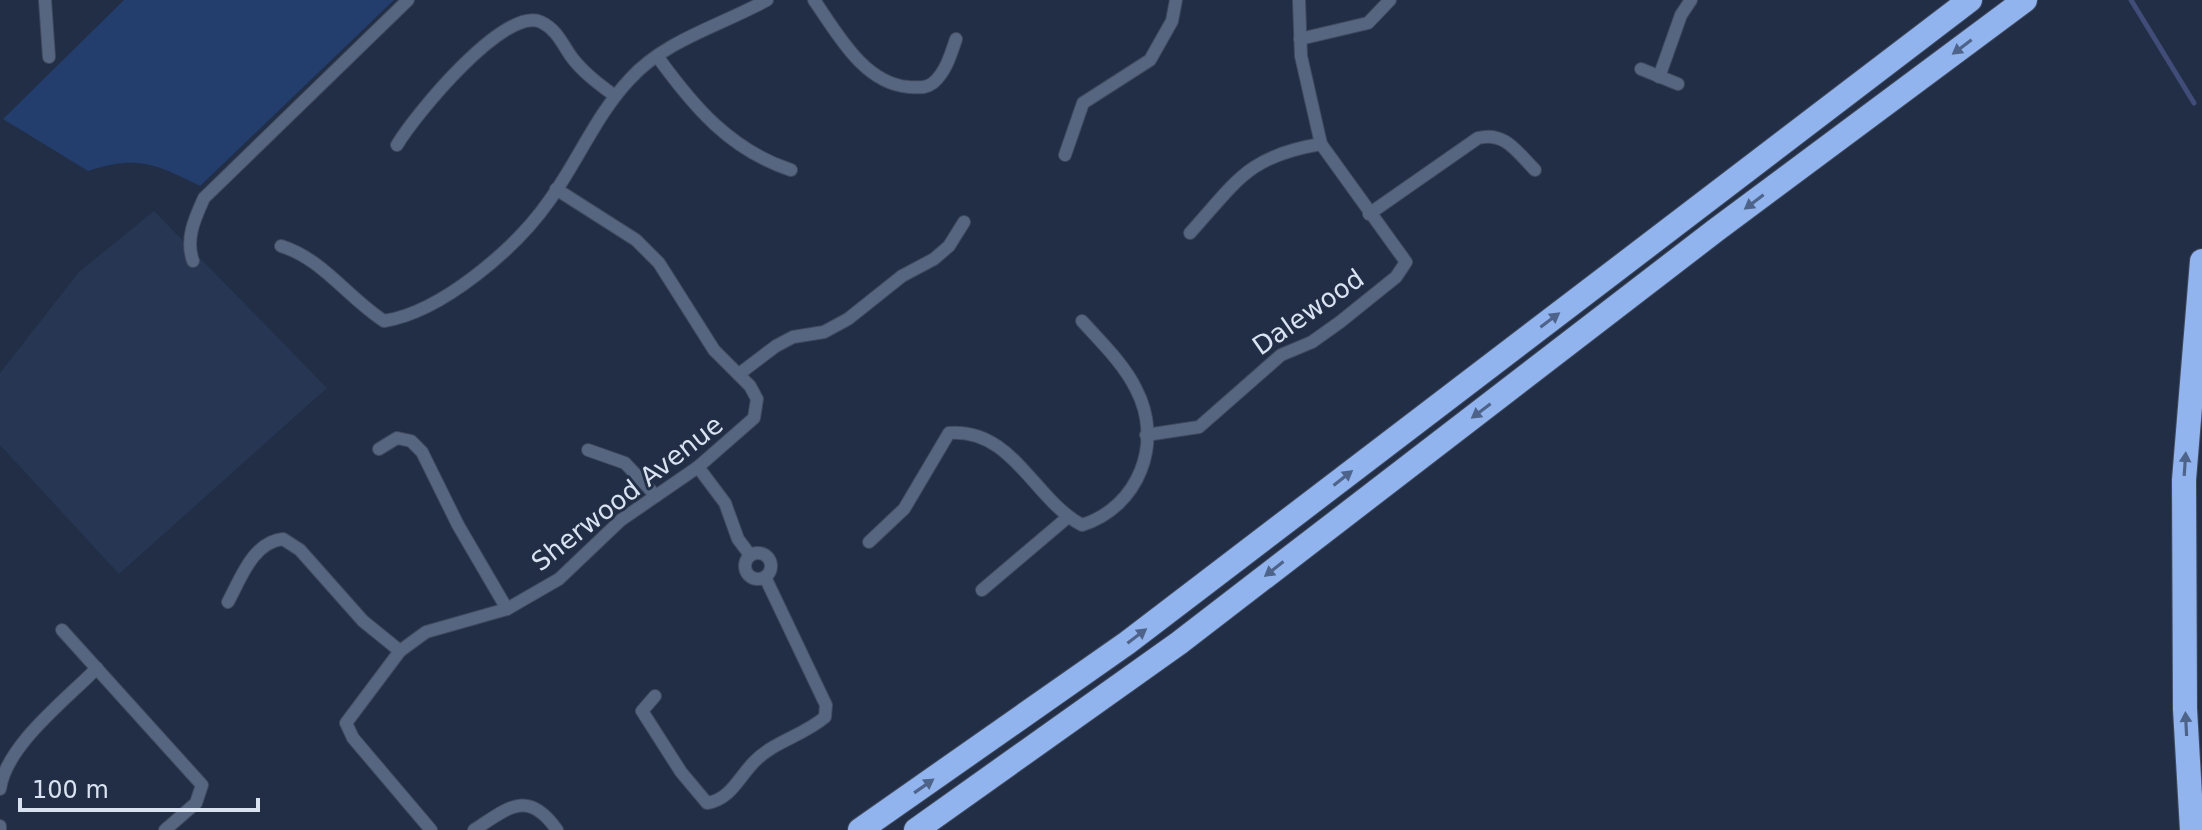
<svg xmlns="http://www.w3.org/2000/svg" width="2202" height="830" font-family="'DejaVu Sans',sans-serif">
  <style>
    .built { fill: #273653 }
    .green { fill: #233d6d }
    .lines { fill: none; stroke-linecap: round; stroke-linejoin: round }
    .stream { stroke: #414c78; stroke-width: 5 }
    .minor-casing { stroke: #404a5e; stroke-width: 14 }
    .motorway-casing { stroke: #404a5e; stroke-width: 26 }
    .minor { stroke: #576680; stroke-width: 12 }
    .motorway { stroke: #91b3ee; stroke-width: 24 }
    .oneway { fill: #4e6389 }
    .labels { text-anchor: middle; stroke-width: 6; stroke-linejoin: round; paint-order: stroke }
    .street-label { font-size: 26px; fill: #d9e2f1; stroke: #212e45 }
  </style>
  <rect width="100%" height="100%" fill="#212e45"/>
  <!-- built -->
  <polygon class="built" points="154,211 327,388 119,574 0,445 0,373 79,272"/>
  <!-- green -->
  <path class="green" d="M124,0H394L200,186C155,164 138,155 88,171L3,119Z"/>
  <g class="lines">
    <!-- stream -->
    <polyline class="stream" points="2131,0 2194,103"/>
    <!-- minor casing -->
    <g class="minor-casing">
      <g id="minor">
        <polyline points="45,0 49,57"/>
        <path d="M814,0C837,33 864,84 909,87C918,87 925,89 933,83C946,72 951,54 956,39"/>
        <polyline points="1300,39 1368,23 1390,0"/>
        <path d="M657,56C693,106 730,150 791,170"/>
        <polyline points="1641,69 1678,84"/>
        <polyline points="1659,77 1681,15 1691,0"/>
        <path d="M397,145C414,116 505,5 541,22C558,30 563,46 573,59C585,74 600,85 615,96"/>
        <polyline points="1065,155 1083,103 1150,60 1172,21 1176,0"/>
        <path d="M1369,214L1478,138C1505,131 1517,152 1535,170"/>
        <path d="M1190,233C1237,181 1248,156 1321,144"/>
        <path d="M281,246C323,259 348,298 384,321C442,312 516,248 549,201C578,161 596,115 630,79C665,40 722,25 767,0"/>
        <path d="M193,261C185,239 195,218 204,198L408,0"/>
        <polyline points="739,374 776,346 793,337 824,332 848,319 902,276 934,259 949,246 964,222"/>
        <polyline points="1146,435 1199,427 1281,355 1312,342 1340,322 1396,277 1406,262 1321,144 1301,56 1299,0"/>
        <polyline points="379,449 397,438 411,441 422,452 458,525 507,609"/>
        <polyline points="588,450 625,463 656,496"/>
        <polyline points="698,467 725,503 738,539 750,555"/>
        <path d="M869,542L904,509L949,433C1013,428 1034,500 1082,525C1139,507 1164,442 1136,389C1124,364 1100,341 1082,321"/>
        <circle cx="758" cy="566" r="13"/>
        <polyline points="982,590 1068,517"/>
        <path d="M228,602C241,578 253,542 283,539L300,550L363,621L400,651"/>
        <polyline points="62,630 202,785 196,803 165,830"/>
        <path d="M655,696L642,711L681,772L707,803C730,800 739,777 754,762C774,741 803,736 825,717L826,705L765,577"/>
        <path d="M0,789C6,745 67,699 97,668"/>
        <polyline points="0,826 0,830"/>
        <polyline points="431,830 353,738 346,723 400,651 426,632 507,609 559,579 621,520 698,467 754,418 757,399 750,386 714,350 659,263 636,240 556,189"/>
        <path d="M474,830C508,808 528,788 557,830"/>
      </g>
    </g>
    <!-- motorway casing -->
    <g class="motorway-casing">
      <g id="motorway">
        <polyline points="860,830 1127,643 1970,0"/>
        <polyline points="916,830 1179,643 1716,230 2025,0"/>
        <polyline points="2192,830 2185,709 2184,480 2202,261"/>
      </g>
    </g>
    <!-- minor -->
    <use href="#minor" class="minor"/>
    <!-- motorway -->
    <use href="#motorway" class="motorway"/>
  </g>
  <!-- one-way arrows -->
  <defs><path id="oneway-solid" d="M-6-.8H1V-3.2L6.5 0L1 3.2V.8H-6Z" transform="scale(2)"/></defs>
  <g class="oneway">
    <use href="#oneway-solid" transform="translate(1962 47) rotate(143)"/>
    <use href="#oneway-solid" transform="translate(1754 202) rotate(143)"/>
    <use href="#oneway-solid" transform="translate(1550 320) rotate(-37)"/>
    <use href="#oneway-solid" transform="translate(1481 411) rotate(143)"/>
    <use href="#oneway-solid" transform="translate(2185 464) rotate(-86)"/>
    <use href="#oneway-solid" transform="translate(1343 478) rotate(-38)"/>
    <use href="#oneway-solid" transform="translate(1274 569) rotate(142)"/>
    <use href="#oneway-solid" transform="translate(1137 636) rotate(-37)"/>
    <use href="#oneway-solid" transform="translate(2186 724) rotate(-93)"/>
    <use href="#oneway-solid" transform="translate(924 786) rotate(-35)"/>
  </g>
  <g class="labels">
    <!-- street labels -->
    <g class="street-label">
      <text transform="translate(1308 312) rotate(-35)" y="9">Dalewood</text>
      <text transform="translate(627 493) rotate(-38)" y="9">Sherwood Avenue</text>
    </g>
  </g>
  <!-- scale -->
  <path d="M20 798v12h238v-12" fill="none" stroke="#d9e2f1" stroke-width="4"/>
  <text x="32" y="798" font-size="24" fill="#d9e2f1" stroke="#212e45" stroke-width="6" paint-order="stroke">100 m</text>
</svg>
